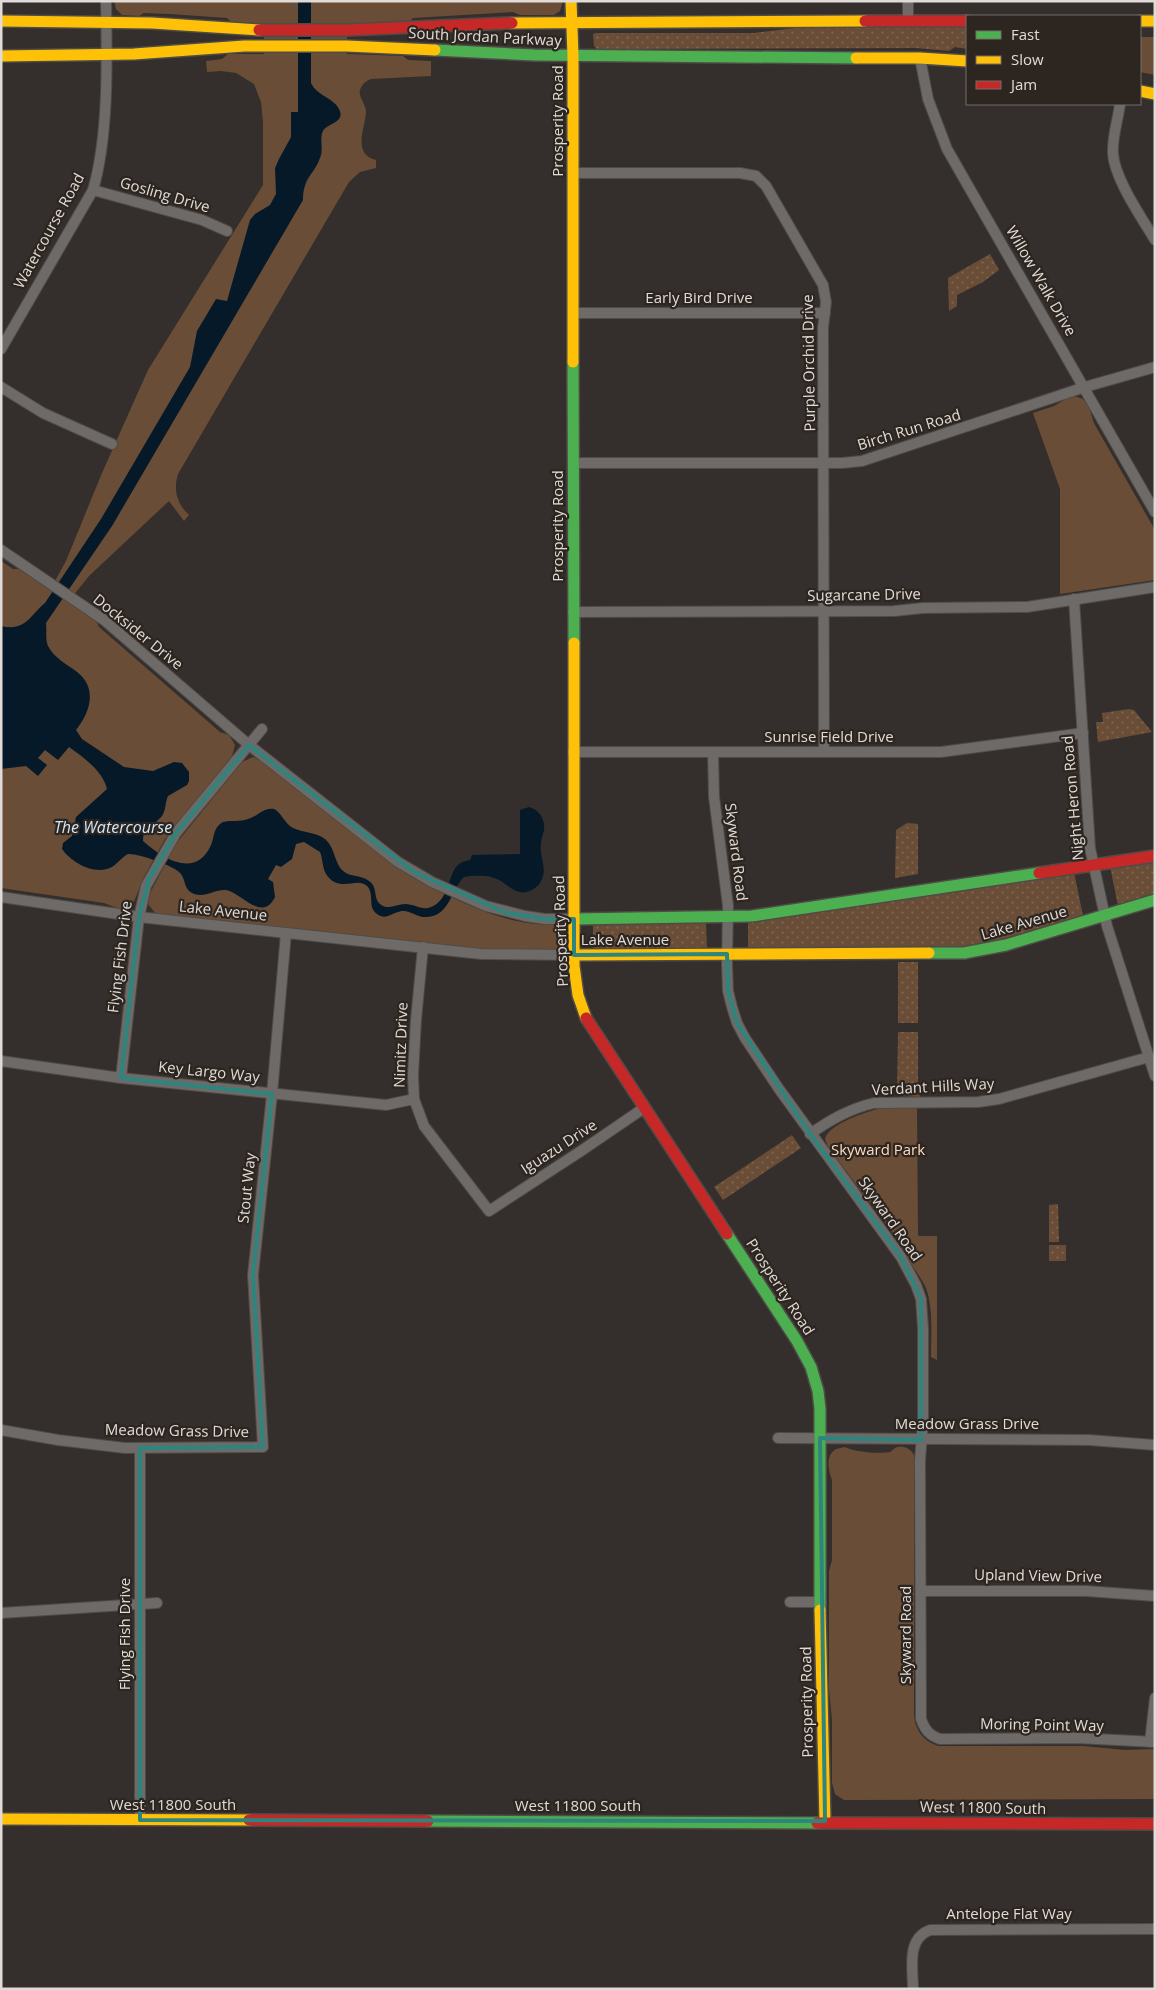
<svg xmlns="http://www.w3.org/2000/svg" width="1156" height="1990" font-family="'Open Sans',sans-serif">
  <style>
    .grass { fill: url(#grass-dots) }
    .green { fill: #6a4d36 }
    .water { fill: #051928 }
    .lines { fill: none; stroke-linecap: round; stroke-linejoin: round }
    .street-casing { stroke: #4f4b47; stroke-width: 12 }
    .fast-casing { stroke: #4f4b47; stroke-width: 14 }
    .slow-casing { stroke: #4f4b47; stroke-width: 14 }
    .jam-casing { stroke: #4f4b47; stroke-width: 14 }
    .street { stroke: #6e6a68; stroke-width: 10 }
    .fast { stroke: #4caf50; stroke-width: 11 }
    .slow { stroke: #ffc107; stroke-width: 11 }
    .jam { stroke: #c62828; stroke-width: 11 }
    .marked { fill: none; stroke: #2e857e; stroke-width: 4; stroke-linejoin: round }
    .labels { text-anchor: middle; stroke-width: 4.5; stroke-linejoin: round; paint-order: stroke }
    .street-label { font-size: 15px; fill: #e0dbd7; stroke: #2d251f }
    .park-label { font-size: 15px; fill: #ffdcbf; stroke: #2d251f }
    .water-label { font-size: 16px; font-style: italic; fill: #cfe7fa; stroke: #2d251f }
  </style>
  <defs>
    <pattern id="grass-dots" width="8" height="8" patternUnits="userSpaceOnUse" patternTransform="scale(1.25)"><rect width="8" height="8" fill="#6a4d36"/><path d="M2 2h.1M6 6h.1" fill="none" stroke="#7f6652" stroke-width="1.8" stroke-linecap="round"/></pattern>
  </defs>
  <rect width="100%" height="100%" fill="#342f2c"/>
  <!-- grass -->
  <g class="grass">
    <polygon points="802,27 967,27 967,49 955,47 949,51 916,48 597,49 594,46 593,34 596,33 753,33"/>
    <polygon points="990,254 999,270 983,282 957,295 957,306 949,311 948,278"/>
    <polygon points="1129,709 1134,710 1152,732 1098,742 1096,722 1103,722 1102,713"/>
    <polygon points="907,823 918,824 918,874 895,878 896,830"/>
    <polygon points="1155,860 1155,895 1118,906 1110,866"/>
    <polygon points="1074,872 1083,916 991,942 967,947 748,949 748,921"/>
    <polygon points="593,923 706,923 707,949 593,949"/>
    <rect x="898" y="962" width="20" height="61"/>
    <polygon points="898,1032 918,1032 918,1087 920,1097 897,1096"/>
    <polygon points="792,1135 801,1148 723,1200 714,1187"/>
    <polygon points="1058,1204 1059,1242 1049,1242 1049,1205"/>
    <rect x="1049" y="1245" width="17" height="16"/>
  </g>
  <!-- green -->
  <g class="green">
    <path d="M114,1H563L560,11L554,15H520L513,12L413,18L408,23L347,26V54L403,56L408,60L431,61V76L371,79C366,81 362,84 360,90C358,97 366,104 366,112C365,129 352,154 376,160V168L360,172L349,182L178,474C173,490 177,504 189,515L184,521L169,501L89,576L68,602L97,622L99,627L220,732L229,735L235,745L232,756L165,839L144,877L133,904L122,910L104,903L1,888V561L13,569H19L50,590L66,561L102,473L148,370L263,185V122L261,102L254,84L236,73L221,71L207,72L206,61L222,59L228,54H264V25L231,22L227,18L170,14L144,13L139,16L122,15L116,9Z"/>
    <polygon points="1140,37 1155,37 1155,75 1140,72"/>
    <path d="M1069,397C1090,394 1089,411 1095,425L1155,530V580L1060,594V489L1033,413L1054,406Z"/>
    <path d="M253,757L260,760L394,864C424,885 475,911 512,920C528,924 544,925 561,925L564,928L563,949L487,950L156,914L148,904L149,895L175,845L242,762Z"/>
    <path d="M882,1108H917L918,1235L919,1236H937V1360L931,1357C931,1337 934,1302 924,1284C917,1271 905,1258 901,1244L828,1147L825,1139C828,1124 868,1111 882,1108Z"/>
    <path d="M845,1447C853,1452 881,1454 890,1452C892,1451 894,1448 897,1447C904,1445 911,1449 914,1455V1715C915,1730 923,1741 938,1746H1083L1125,1750L1155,1749V1799L849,1800H844L835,1794L832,1783V1720L829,1689V1571L832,1560V1480C828,1469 825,1456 836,1449Z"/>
  </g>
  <!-- water -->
  <path class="water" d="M298,1H311V83C317,96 334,98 339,109C346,123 327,123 323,131C319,139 324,149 320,158C314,175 303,177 303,200L112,526L46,623C47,631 45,639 48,646C55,659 67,664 77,672C98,688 90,713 76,730L82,739L124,767L153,771L174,762L182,763L189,772V781L187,785L168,796C165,803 166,810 162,816C154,826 143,826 143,841C163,859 196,879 211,845C215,835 213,828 223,822C231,820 240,822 248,819C258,816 264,807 274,809C282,813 284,823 293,828C303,833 316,832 325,839C334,846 334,860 341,869C349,878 360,874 369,881C378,887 373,898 380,904C388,911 397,904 405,904C415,904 422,911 431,907C450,900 448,872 459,864C463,861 466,861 470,860L472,855L520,854V810L529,807C541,810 547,823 543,834C536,854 548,865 542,879C540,884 537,887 532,890C514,899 507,880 491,877C485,875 471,876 464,877C451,889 450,916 427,917C418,918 410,910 402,911C393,912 386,921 377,914C367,907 375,894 367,886C357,876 339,894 326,874C322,867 323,859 320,852L304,842L296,844L292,859L281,867L276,865L268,879L273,882L275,897C262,923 242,893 226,890C214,889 204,899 192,893C184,889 186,881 181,874C176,866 137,853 128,854C122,857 118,863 112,867C95,876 72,863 62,849L63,843L72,836L76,817L107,789C103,771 83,757 69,747L58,760L45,750L38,758L47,765L38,776L26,766L1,769V626C26,632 31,614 45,603L101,519L190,367L197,331L216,299L227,301L250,220L255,214L270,205L276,194L275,168L279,159L291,137V112H298Z"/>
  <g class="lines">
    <!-- street casing -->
    <g class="street-casing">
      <g id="street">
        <polyline points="908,1 908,20"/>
        <polyline points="920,58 928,99 947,149 1155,512"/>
        <path d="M1120,104C1118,120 1112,137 1113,153C1114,178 1142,218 1155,240"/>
        <polyline points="573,173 740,173 756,176 766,186 823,285 826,302 823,328 824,752"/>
        <polyline points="93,190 202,220 227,231"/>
        <polyline points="573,313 825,313"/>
        <path d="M1,349L93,190C109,135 107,59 106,1"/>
        <polyline points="1,387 43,413 112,444"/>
        <polyline points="573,463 842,463 862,461 1085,387 1155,367"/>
        <polyline points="1,550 104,620 249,745 398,862 432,882 486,906 525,916 545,919 574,919"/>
        <polyline points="1074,599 1090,848 1107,926 1155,1076"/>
        <polyline points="573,612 894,611 923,608 1027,607 1155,587"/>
        <polyline points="573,752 941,752 1083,733"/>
        <path d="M713,752L714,797L728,906L727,964L728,991L732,1007L737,1023L745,1038L779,1089L901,1257L916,1285L921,1299L923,1328V1422L920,1460L921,1719C925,1730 929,1735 940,1739L1077,1738L1155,1742"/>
        <polyline points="1,897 139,917 481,954 574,955"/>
        <polyline points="423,947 416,1020 413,1075 414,1099 424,1126 489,1211 581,1151 644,1108"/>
        <polyline points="1,1061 121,1078 386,1105 414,1099"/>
        <polyline points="121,1078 139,917 146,886 176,833 262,729"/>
        <path d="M810,1134C830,1120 849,1109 874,1103L978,1102L999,1099L1149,1057"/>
        <polyline points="1,1430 58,1440 125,1448 263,1447 253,1275 272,1094 286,933"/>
        <polyline points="778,1438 1089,1440 1155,1445"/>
        <polyline points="921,1591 1086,1591 1155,1596"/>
        <polyline points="790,1602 820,1602"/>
        <polyline points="1,1613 157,1603"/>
        <polyline points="1150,1742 1155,1698"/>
        <polyline points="140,1820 140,1448"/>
        <path d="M913,1989C913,1968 906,1939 930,1930L1155,1929"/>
      </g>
    </g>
    <!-- fast casing -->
    <g class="fast-casing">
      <g id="fast">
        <polyline points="435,50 534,55 856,58"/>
        <polyline points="573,362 574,643"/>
        <polyline points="574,919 752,916 1039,873"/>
        <polyline points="929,953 964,953 1006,945 1155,900"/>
        <polyline points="727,1234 797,1341 811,1367 818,1391 820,1409 820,1610"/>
        <polyline points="428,1821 817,1823"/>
      </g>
    </g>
    <!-- slow casing -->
    <g class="slow-casing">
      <g id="slow">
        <polyline points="571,1 573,56 573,362"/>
        <polyline points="1,21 152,23 259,30"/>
        <polyline points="1140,21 1155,21"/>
        <polyline points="512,23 865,21"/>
        <polyline points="1,56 134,54 244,46 347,46 435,50"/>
        <polyline points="856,58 920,58 967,61"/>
        <polyline points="1140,91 1155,94"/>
        <polyline points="574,643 574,966 578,995 586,1018"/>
        <polyline points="574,955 929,953"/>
        <polyline points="820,1610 825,1821"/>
        <polyline points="1,1819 249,1820"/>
      </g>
    </g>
    <!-- jam casing -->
    <g class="jam-casing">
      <g id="jam">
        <polyline points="865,21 967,21"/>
        <polyline points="259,30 346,30 512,23"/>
        <polyline points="1039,873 1155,856"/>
        <polyline points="586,1018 727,1234"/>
        <polyline points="249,1820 428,1821"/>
        <polyline points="817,1823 1155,1824"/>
      </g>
    </g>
    <!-- street -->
    <use href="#street" class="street"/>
    <!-- fast -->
    <use href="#fast" class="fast"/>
    <!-- slow -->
    <use href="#slow" class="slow"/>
    <!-- jam -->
    <use href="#jam" class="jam"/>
  </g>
  <!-- marked area -->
  <path class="marked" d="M249,745L414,872L504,912L545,919H574V955L727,954L728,991L737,1023L810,1134L901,1257L921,1299V1440L820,1438L825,1821L140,1820V1448L263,1447L253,1275L272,1094L121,1078L139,917L149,879L176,833Z"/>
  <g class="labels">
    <!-- street labels -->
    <g class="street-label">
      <text transform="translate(485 37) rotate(3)" y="5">South Jordan Parkway</text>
      <text transform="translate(558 121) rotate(-90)" y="5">Prosperity Road</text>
      <text transform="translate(165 195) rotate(16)" y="5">Gosling Drive</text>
      <text transform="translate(49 231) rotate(-61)" y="5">Watercourse Road</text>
      <text transform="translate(1041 281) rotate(60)" y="5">Willow Walk Drive</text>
      <text x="699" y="303">Early Bird Drive</text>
      <text transform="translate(809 363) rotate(-91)" y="5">Purple Orchid Drive</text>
      <text transform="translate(909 430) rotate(-17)" y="5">Birch Run Road</text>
      <text transform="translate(558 526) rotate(-90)" y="5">Prosperity Road</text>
      <text transform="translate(864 595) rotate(-1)" y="5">Sugarcane Drive</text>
      <text transform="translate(138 632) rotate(39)" y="5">Docksider Drive</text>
      <text x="829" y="742">Sunrise Field Drive</text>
      <text transform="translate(1073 798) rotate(-95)" y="5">Night Heron Road</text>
      <text transform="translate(736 852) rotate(83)" y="5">Skyward Road</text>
      <text transform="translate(223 911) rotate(6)" y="5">Lake Avenue</text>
      <text transform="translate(1024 923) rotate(-16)" y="5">Lake Avenue</text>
      <text transform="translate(561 931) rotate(-92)" y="5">Prosperity Road</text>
      <text x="625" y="945">Lake Avenue</text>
      <text transform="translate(120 957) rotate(-83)" y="5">Flying Fish Drive</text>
      <text transform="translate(401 1045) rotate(-88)" y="5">Nimitz Drive</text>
      <text transform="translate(209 1072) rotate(6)" y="5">Key Largo Way</text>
      <text transform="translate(933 1087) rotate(-3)" y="5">Verdant Hills Way</text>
      <text transform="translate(559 1147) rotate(-33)" y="5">Iguazu Drive</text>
      <text transform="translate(247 1188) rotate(-84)" y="5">Stout Way</text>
      <text transform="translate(890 1219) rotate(55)" y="5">Skyward Road</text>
      <text transform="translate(780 1287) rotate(57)" y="5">Prosperity Road</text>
      <text x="967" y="1429">Meadow Grass Drive</text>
      <text transform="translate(177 1431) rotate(1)" y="5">Meadow Grass Drive</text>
      <text transform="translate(1038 1576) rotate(1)" y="5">Upland View Drive</text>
      <text transform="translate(125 1634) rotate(-90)" y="5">Flying Fish Drive</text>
      <text transform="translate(906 1635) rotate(-90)" y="5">Skyward Road</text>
      <text transform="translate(807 1702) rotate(-91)" y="5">Prosperity Road</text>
      <text transform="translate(1042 1725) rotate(1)" y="5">Moring Point Way</text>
      <text x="173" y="1810">West 11800 South</text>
      <text x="578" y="1811">West 11800 South</text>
      <text transform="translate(983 1808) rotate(1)" y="5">West 11800 South</text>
      <text x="1009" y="1919">Antelope Flat Way</text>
    </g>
    <!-- park labels -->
    <g class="park-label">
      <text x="878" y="1155">Skyward Park</text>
    </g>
    <!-- water labels -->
    <g class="water-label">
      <text x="113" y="833">The Watercourse</text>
    </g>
  </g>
  <!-- border -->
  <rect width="1156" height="1990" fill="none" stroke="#e0dbd7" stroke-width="5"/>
  <!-- legend -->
  <rect x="966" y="15" width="175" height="90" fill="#2d251f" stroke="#756e69"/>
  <rect x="976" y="31" width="25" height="8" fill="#4caf50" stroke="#756e69"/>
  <text x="1011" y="40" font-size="15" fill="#e0dbd7">Fast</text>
  <rect x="976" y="56" width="25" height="8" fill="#ffc107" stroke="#756e69"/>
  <text x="1011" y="65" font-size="15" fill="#e0dbd7">Slow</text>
  <rect x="976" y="81" width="25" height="8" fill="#c62828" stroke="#756e69"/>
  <text x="1011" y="90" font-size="15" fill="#e0dbd7">Jam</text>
</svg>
